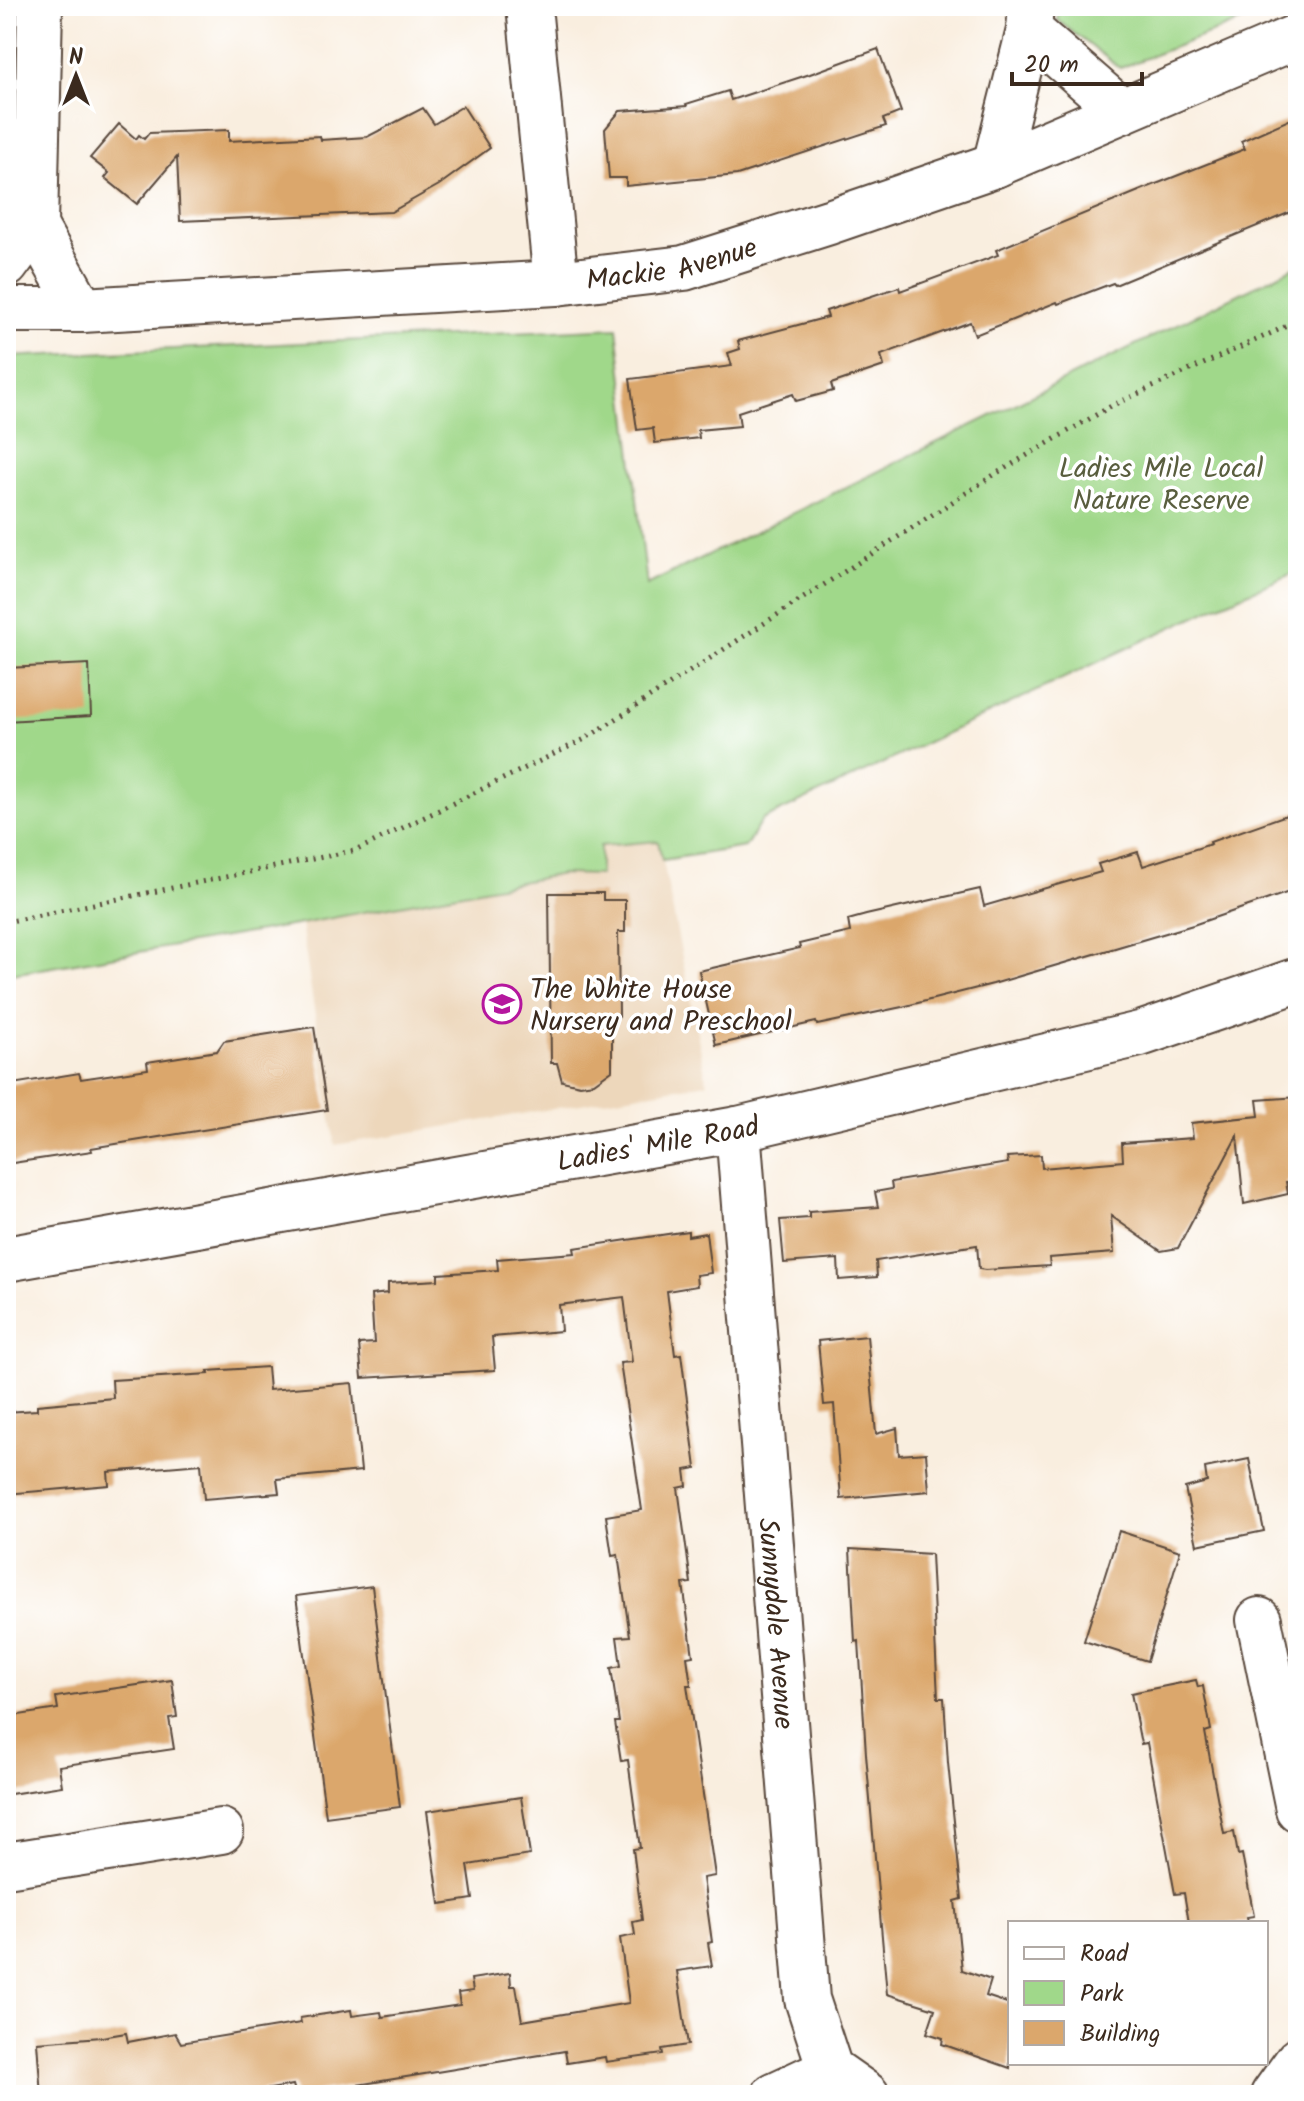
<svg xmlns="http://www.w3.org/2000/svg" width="1304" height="2101" font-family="Kalam,sans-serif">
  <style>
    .built { fill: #edd7bb }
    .green { fill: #a0d88a; stroke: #6e8154; stroke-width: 2 }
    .building { fill: #dba76c }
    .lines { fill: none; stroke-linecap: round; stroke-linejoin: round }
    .minor-casing { stroke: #58473b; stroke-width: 48 }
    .path { stroke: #58473b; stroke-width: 5; stroke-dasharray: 2 6; stroke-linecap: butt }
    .minor { stroke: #fff; stroke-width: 44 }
    .labels { text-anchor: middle; stroke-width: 7; stroke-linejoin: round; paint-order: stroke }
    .street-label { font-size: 28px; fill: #3b2a1e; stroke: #fff }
    .park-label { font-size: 28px; fill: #595e3e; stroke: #fff }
    .poi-label { font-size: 28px; fill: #3b2a1e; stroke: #fff; text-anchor: start }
  </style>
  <rect width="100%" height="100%" fill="#fff"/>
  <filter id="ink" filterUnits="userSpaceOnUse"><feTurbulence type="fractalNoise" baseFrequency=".0125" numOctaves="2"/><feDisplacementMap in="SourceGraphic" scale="16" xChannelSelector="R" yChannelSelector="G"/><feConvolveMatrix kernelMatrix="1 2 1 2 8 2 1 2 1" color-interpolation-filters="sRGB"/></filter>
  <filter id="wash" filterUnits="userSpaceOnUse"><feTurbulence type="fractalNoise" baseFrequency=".006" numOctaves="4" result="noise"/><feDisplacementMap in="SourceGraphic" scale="32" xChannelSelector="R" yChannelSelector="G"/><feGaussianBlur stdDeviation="1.8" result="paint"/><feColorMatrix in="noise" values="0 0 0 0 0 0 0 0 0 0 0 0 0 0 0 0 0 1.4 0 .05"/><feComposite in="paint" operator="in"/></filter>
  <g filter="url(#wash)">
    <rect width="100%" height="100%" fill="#f9eedf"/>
    <!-- built -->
    <polygon class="built" points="659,841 707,1083 335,1145 301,924 562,874 600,875 600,846"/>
    <!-- green -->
    <g class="green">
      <polygon points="1059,6 1281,6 1120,68 1057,20"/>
      <polygon points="1298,265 1298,571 1215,607 762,820 745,847 662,860 658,841 600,846 600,875 562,874 301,924 6,975 6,357 617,328 647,585"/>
    </g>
    <g id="blocks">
      <!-- building -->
      <g class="building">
        <polygon points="878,49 901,112 883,119 886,126 737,175 626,186 626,178 609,178 605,129 620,111 687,106 686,104 728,91 731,100 810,74"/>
        <polygon points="463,106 490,148 439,185 391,212 180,221 177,157 137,204 105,178 109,173 90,158 119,124 136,139 139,135 144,139 149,133 229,130 229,141 320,136 321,140 367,137 423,108 434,124"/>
        <polygon points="1298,116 1298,209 1115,285 1113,283 1058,304 1057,302 975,335 970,322 881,355 884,366 831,384 833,391 796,401 793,394 738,412 740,426 698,430 699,438 655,443 653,428 637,430 630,379 732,366 728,353 740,349 738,341 828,317 826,311 899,287 900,291 998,255 996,250 1151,186 1245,149 1241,141"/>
        <polygon points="89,664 91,716 6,721 6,668"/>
        <polygon points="1298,811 1298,889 1193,925 993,984 902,1007 817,1025 816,1022 716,1045 699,971 800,948 799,944 850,932 848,920 866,915 980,889 984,906 1101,872 1098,864 1138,852 1143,866 1211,844 1210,842"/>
        <polygon points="549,893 603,893 603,900 625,900 625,932 618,932 619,1017 612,1017 612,1070 594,1083 580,1085 562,1081 557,1063 551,1063"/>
        <polygon points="314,1027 327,1110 159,1137 91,1148 92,1151 6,1164 6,1085 79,1073 81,1079 148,1069 147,1062 217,1051 224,1041"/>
        <polygon points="1298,1097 1298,1181 1286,1182 1288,1194 1244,1204 1237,1136 1178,1248 1161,1251 1111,1216 1114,1253 1049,1258 1050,1266 985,1270 979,1269 977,1245 876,1261 877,1277 839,1280 838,1259 784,1263 780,1220 809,1218 809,1212 878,1207 875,1192 892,1189 891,1182 1008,1163 1007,1157 1041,1155 1042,1168 1123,1161 1122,1143 1193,1138 1191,1123 1259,1116 1257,1100"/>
        <polygon points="688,1231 688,1236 706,1233 711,1273 696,1275 697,1286 667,1291 675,1355 681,1354 696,1468 685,1470 687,1486 678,1488 691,1583 683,1584 693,1656 687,1657 691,1685 687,1685 715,1876 703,1878 712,1942 708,1943 712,1966 677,1971 688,2045 662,2049 663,2054 606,2062 605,2057 567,2063 565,2051 296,2095 293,2085 237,2095 41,2095 37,2042 102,2037 126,2033 128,2042 175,2033 181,2043 301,2023 300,2018 351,2010 352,2016 381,2012 382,2017 460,2005 458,1993 473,1991 471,1979 510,1973 511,1986 516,1986 522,2021 629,2003 620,1938 635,1935 633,1922 642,1920 633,1849 640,1848 628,1760 621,1761 615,1722 619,1722 611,1668 621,1666 617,1637 630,1636 618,1555 612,1556 606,1516 642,1510 620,1363 632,1362 624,1297 559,1305 561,1331 492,1337 495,1370 362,1378 359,1344 374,1343 371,1295 388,1293 388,1283 438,1280 438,1274 498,1270 497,1259 575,1253 574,1248"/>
        <polygon points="867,1336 876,1434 897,1428 899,1455 926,1453 929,1491 841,1499 834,1404 824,1405 818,1341"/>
        <polygon points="267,1367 269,1390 352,1383 361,1471 277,1479 279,1493 204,1499 201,1464 108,1472 109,1485 6,1494 6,1412 37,1410 37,1405 113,1398 112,1380 209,1374 208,1371"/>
        <polygon points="1249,1459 1264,1531 1197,1545 1185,1488 1207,1482 1205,1468"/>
        <polygon points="1119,1531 1180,1551 1147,1661 1084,1641"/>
        <polygon points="850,1549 931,1554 938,1698 944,1698 948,1763 962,1899 955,1901 962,1970 991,1980 986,1996 1010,2004 1010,2068 942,2044 943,2038 927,2033 935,2009 887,1994 866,1754 859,1641 855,1642"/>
        <polygon points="372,1586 400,1807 326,1817 296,1596"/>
        <polygon points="172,1680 177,1717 169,1718 174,1749 59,1766 62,1786 10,1794 6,1769 6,1717 58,1709 56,1697"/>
        <polygon points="1196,1680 1198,1687 1203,1686 1211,1730 1205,1732 1224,1834 1234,1832 1238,1855 1242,1854 1254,1916 1247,1917 1248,1923 1189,1923 1184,1893 1175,1894 1147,1743 1141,1744 1131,1693"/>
        <polygon points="521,1797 530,1855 468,1865 473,1899 440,1904 427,1811"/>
      </g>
    </g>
  </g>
  <g filter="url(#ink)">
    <use href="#blocks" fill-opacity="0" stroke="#58473b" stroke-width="2"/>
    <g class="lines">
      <!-- minor casing -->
      <g class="minor-casing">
        <g id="minor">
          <polyline points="529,6 556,283"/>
          <polyline points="1029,30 1122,111"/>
          <polyline points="995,165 1029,30 1031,6"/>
          <polyline points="35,226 82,310"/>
          <polyline points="6,265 35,226 40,6"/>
          <path id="s1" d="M6,310H82L556,283L684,268L829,222L995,165L1298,36"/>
          <path id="s2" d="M738,1129L807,1999L830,2069L867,2095"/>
          <path id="s3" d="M6,1259L738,1129L1140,1034L1298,980"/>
          <polyline points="1259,1620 1298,1809"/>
          <polyline points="6,1865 221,1831"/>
          <polyline points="774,2095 830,2069"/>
          <polyline points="1273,2095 1298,2060"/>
        </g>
      </g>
      <!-- path -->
      <polyline class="path" points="6,922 357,850 585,739 997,473 1113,405 1298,321"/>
      <!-- minor -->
      <use href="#minor" class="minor"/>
    </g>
  </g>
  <!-- icons -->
  <defs>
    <g id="school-ring" transform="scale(2)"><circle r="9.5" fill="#fff" stroke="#b5179e" stroke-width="1.5"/><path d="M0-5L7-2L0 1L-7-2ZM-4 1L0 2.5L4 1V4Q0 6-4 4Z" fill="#b5179e"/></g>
  </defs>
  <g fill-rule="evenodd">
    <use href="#school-ring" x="502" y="1004"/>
  </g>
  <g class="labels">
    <!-- street labels -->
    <g class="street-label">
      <text dy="10" stroke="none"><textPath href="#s1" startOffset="668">Mackie Avenue</textPath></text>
      <text dy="10" stroke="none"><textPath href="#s3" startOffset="662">Ladies' Mile Road</textPath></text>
      <text dy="10" stroke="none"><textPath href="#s2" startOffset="496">Sunnydale Avenue</textPath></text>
    </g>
    <!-- park labels -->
    <g class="park-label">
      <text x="1161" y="477">Ladies Mile Local<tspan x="1161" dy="32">Nature Reserve</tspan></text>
    </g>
    <!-- poi labels -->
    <g class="poi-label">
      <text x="530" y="998">The White House<tspan x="530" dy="32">Nursery and Preschool</tspan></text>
    </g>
  </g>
  <!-- margin -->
  <rect width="1304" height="2101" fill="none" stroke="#fff" stroke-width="32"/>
  <!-- legend -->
  <rect x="1008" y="1921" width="260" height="144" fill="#ffffff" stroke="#b1aaa5" stroke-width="2"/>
  <rect x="1024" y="1947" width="40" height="12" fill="#ffffff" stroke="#b1aaa5" stroke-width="2"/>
  <text x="1080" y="1961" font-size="24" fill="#3b2a1e">Road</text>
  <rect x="1024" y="1981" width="40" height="24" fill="#a0d88a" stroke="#b1aaa5" stroke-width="2"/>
  <text x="1080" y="2001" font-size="24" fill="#3b2a1e">Park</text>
  <rect x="1024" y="2021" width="40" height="24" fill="#dba76c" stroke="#b1aaa5" stroke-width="2"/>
  <text x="1080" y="2041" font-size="24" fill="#3b2a1e">Building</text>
  <!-- north arrow -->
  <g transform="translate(76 76)" stroke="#ffffff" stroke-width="6" paint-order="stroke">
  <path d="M0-6L14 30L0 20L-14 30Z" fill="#3b2a1e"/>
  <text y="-12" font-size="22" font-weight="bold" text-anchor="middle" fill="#3b2a1e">N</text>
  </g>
  <!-- scale -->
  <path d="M1012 72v12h130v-12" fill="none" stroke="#3b2a1e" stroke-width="4"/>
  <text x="1024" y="72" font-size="24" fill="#3b2a1e" stroke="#ffffff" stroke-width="6" paint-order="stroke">20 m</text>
</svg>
